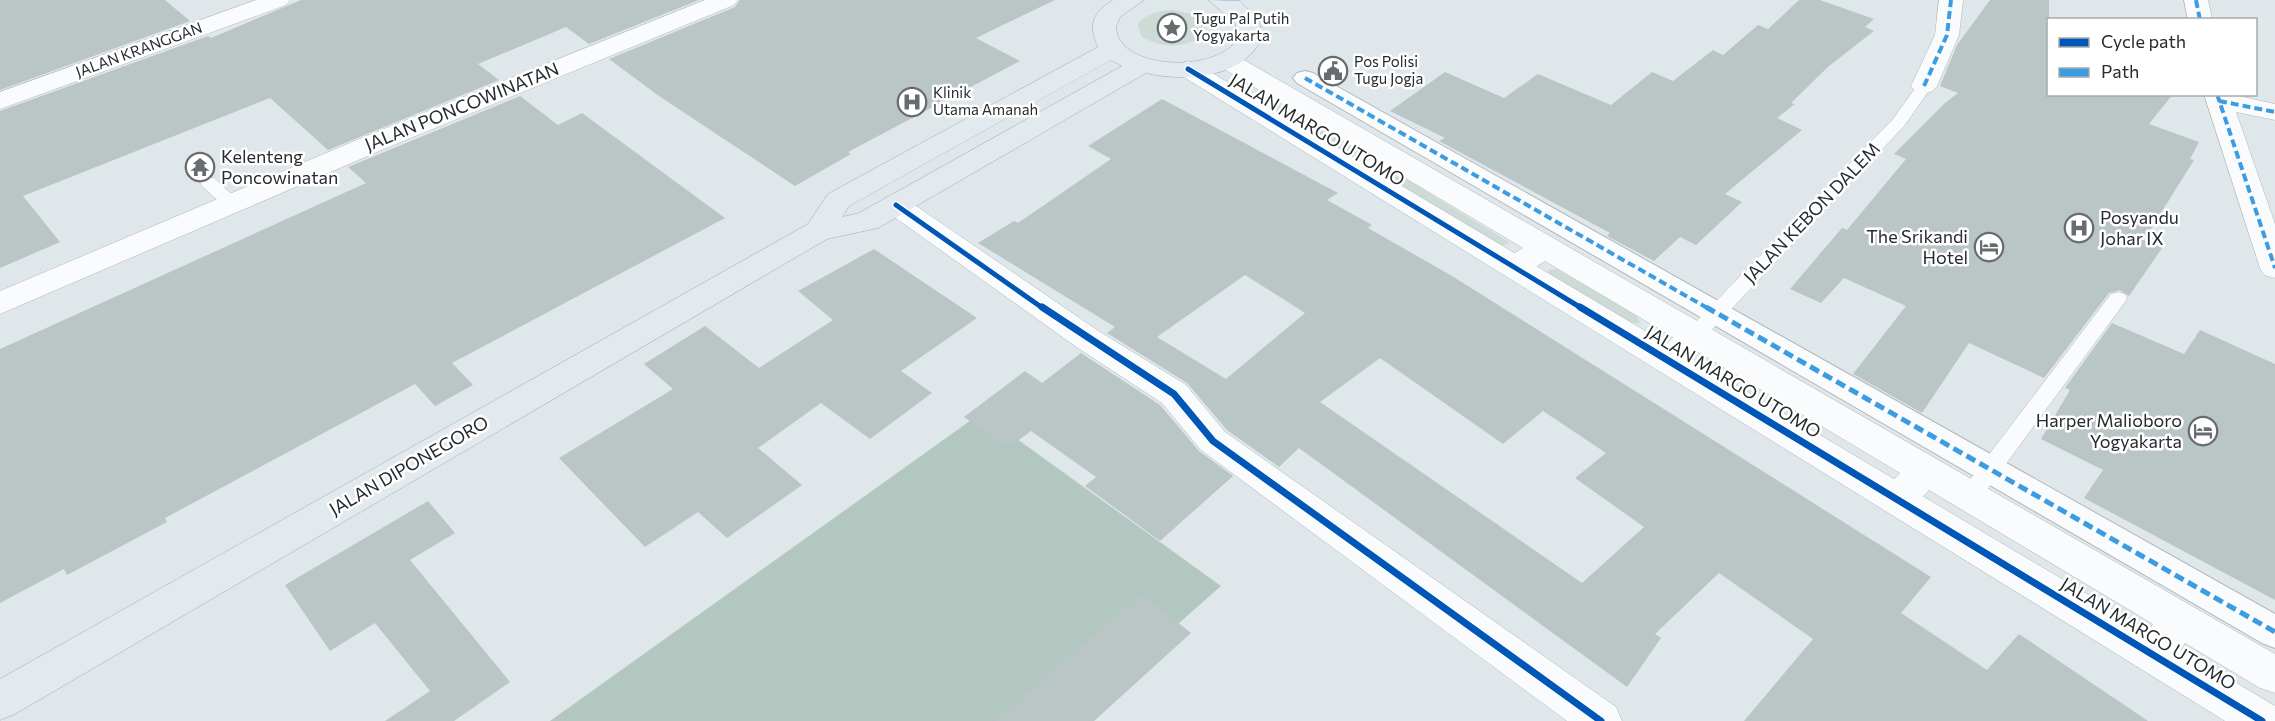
<svg xmlns="http://www.w3.org/2000/svg" width="2275" height="721" font-family="Commissioner,sans-serif">
  <style>
    .green { fill: #ccdbd6 }
    .forest { fill: #b2c7bf }
    .building { fill: #bac5c6; fill-rule: evenodd }
    .lines { fill: none; stroke-linecap: round; stroke-linejoin: round }
    .service-casing { stroke: #b1b7b9; stroke-width: 1 }
    .pedestrian-casing { stroke: #b1b7b9; stroke-width: 2 }
    .minor-casing { stroke: #b1b7b9; stroke-width: 1 }
    .tertiary-casing { stroke: #b1b7b9; stroke-width: 1 }
    .secondary-casing { stroke: #b1b7b9; stroke-width: 1 }
    .primary-casing { stroke: #9cacb6; stroke-width: 1 }
    .service { fill: #fafbfc; fill-rule: evenodd }
    .pedestrian { fill: #fafbfc; fill-rule: evenodd }
    .minor { fill: #fafbfc; fill-rule: evenodd }
    .tertiary { fill: #fafbfc; fill-rule: evenodd }
    .secondary { fill: #fafbfc; fill-rule: evenodd }
    .primary { fill: #e2eaef; fill-rule: evenodd }
    .quiet-far1 { stroke: #3c9ce1; stroke-width: 4; stroke-dasharray: 8 4; stroke-linecap: butt }
    .quiet { stroke: #3c9ce1; stroke-width: 5; stroke-dasharray: 10 5; stroke-linecap: butt }
    .cycleway-far1-casing { stroke: #fff; stroke-width: 8 }
    .cycleway-casing { stroke: #fff; stroke-width: 10 }
    .cycleway-far1 { stroke: #0057b8; stroke-width: 5 }
    .cycleway { stroke: #0057b8; stroke-width: 7 }
    .labels { text-anchor: middle; stroke-width: 5; stroke-linejoin: round; paint-order: stroke }
    .far-poi-label { font-size: 15px; fill: #262b2d; stroke: #fff; text-anchor: start }
    .far-street-label { font-size: 15px; fill: #262b2d; stroke: #fff }
    .street-label { font-size: 18px; fill: #262b2d; stroke: #fff }
    .poi-label { font-size: 18px; fill: #262b2d; stroke: #fff; text-anchor: start }
  </style>
  <rect width="100%" height="100%" fill="#dfe7ea"/>
  <!-- green -->
  <g class="green">
    <path d="M1172,10L1191,14L1203,23V34C1187,50 1159,48 1141,36L1138,24C1147,13 1158,11 1172,10Z"/>
    <polygon points="1272,105 1279,105 1358,151 1359,155 1351,155 1272,109"/>
    <polygon points="1396,177 1403,177 1510,243 1500,246 1396,182"/>
    <polygon points="1557,269 1637,316 1640,323 1628,323 1548,275 1549,270"/>
  </g>
  <!-- forest -->
  <polygon class="forest" points="981,413 1221,586 1068,721 550,721"/>
  <!-- building -->
  <g class="building">
    <polygon points="0,0 165,0 190,21 0,90"/>
    <polygon points="301,0 699,0 589,44 566,27 478,64 499,80 328,150 270,98 23,196 60,242 0,268 0,111 208,36 211,38"/>
    <polygon points="740,0 1055,0 976,38 1020,61 848,152 851,154 795,186 659,96 609,59 735,7"/>
    <polygon points="1799,0 1820,0 1874,19 1865,27 1874,31 1829,66 1791,103 1795,104 1777,118 1802,130 1725,194 1742,202 1696,245 1680,237 1654,261 1607,236 1610,233 1439,141 1445,138 1390,111 1445,72 1504,98 1538,74 1611,105 1652,72 1673,81 1713,50 1723,55 1758,25 1768,29"/>
    <polygon points="1990,0 2049,0 2049,94 2173,94 2149,124 2199,142 2190,159 2194,160 2144,240 2162,248 2129,296 2119,290 2109,293 2044,378 1969,343 1922,413 1853,374 1906,306 1844,278 1821,303 1790,289 1842,228 1847,230 1906,159 1894,154 1945,103 1958,93 1940,86 1957,45"/>
    <polygon points="520,96 558,125 582,113 725,218 452,363 473,385 435,406 415,384 165,518 167,522 67,575 64,569 0,603 0,349 366,183 348,167"/>
    <path d="M1162,99L1338,193L1327,200L1372,225L1368,228L1452,276L1931,577L1901,613L1987,670L2019,634L2148,721H1744L1813,639L1719,573L1655,634L1661,638L1627,687L1299,448L1279,467L1272,462L1227,430L1187,383L1107,333L1115,327L978,243L1014,221L1018,223L1111,159L1088,146ZM1245,275L1305,313L1226,379L1157,337ZM1380,358L1503,444L1543,411L1606,453L1575,478L1644,527L1582,583L1320,402Z"/>
    <polygon points="874,249 977,318 901,371 932,393 870,439 821,403 758,448 802,485 727,538 698,512 645,547 559,458 673,389 644,364 705,326 759,368 833,320 798,291"/>
    <polygon points="2112,323 2184,354 2200,330 2275,364 2275,600 2084,498 2103,470 2041,439 2070,390 2065,388"/>
    <polygon points="1081,353 1160,405 1199,451 1233,476 1160,541 1085,486 1096,477 1031,431 1008,448 964,417 1025,371 1042,383"/>
    <polygon points="428,501 455,533 410,560 510,682 454,721 385,721 430,691 375,623 330,651 285,585"/>
    <polygon points="1142,593 1191,633 1094,721 994,721"/>
  </g>
  <g class="lines">
    <!-- service casing -->
    <g class="service-casing">
      <g id="service">
        <polygon points="1924,81 1932,86 1905,125 1702,340 1688,340 1685,335 1688,330 1893,119 1919,83"/>
        <polygon points="208,177 214,178 238,200 241,204 238,208 226,208 202,186 200,182"/>
        <polygon points="2118,292 2125,294 2127,298 2125,302 1978,502 1970,504 1962,502 1959,496 1962,490 2111,294"/>
      </g>
    </g>
    <!-- pedestrian casing -->
    <g class="pedestrian-casing">
      <polygon id="pedestrian" points="1305,71 1313,73 2275,614 2275,648 2262,643 1297,83 1293,78 1297,73"/>
    </g>
    <!-- minor casing -->
    <g class="minor-casing">
      <g id="minor">
        <polygon points="256,0 290,0 286,5 0,109 0,92"/>
        <polygon points="705,0 738,0 734,5 384,149 0,314 0,291 364,137"/>
        <polygon points="1939,0 1963,0 1959,35 1937,86 1933,91 1924,94 1915,91 1911,86 1935,35"/>
        <polygon points="2184,0 2208,0 2212,20 2188,20"/>
        <polygon points="2204,94 2230,94 2275,104 2275,120 2236,112 2275,224 2275,278 2264,275 2260,268"/>
        <polygon points="896,196 906,199 1097,330 1186,385 1225,432 1616,707 1622,721 1567,721 1201,450 1162,403 1075,346 886,211 882,205 886,199"/>
      </g>
    </g>
    <!-- tertiary casing -->
    <g class="tertiary-casing">
      <polygon id="tertiary" points="1188,61 1197,64 2275,706 2275,721 2225,721 1179,74 1175,69 1179,64"/>
    </g>
    <!-- secondary casing -->
    <g class="secondary-casing">
      <path id="secondary" d="M1228,53L1237,56L2275,654V693L2260,688L2185,643C2172,665 2169,679 2141,669L2135,656L2153,624L1929,490C1913,506 1908,518 1884,510L1879,500L1884,490L1900,473L1698,352C1684,365 1677,375 1657,369L1652,361L1673,337L1545,261C1531,270 1521,279 1503,274L1499,267L1503,260L1523,248L1392,170C1379,178 1369,186 1353,182L1349,176L1353,170L1372,158L1219,66L1215,61L1219,56Z"/>
    </g>
    <!-- primary casing -->
    <g class="primary-casing">
      <path id="primary" d="M1113,0H1144L1120,17L1116,27C1118,72 1222,73 1238,37L1235,22L1208,0L1240,1L1259,20L1262,37C1245,79 1184,82 1146,73L878,228L827,239L15,714L0,720V679L808,224L828,194L1098,47C1088,25 1092,13 1113,0ZM1111,60L1122,66L859,213L842,217L849,206Z"/>
    </g>
    <!-- service -->
    <use href="#service" class="service"/>
    <!-- pedestrian -->
    <use href="#pedestrian" class="pedestrian"/>
    <!-- minor -->
    <use href="#minor" class="minor"/>
    <!-- tertiary -->
    <use href="#tertiary" class="tertiary"/>
    <!-- secondary -->
    <use href="#secondary" class="secondary"/>
    <!-- primary -->
    <use href="#primary" class="primary"/>
    <!-- quiet-far1 -->
    <g class="quiet-far1">
      <polyline points="2196,0 2200,20"/>
      <polyline points="1305,78 1709,309"/>
      <polyline points="1924,86 1947,35 1951,0"/>
      <polyline points="2217,94 2275,268"/>
      <polyline points="2219,101 2275,112"/>
    </g>
    <!-- quiet -->
    <polyline class="quiet" points="1706,307 2275,632"/>
    <!-- cycleway-far1 casing -->
    <g class="cycleway-far1-casing">
      <g id="cycleway-far1">
        <polyline points="1188,69 1583,309"/>
        <polyline points="896,205 1044,309"/>
      </g>
    </g>
    <!-- cycleway casing -->
    <g class="cycleway-casing">
      <g id="cycleway">
        <polyline points="1042,307 1174,394 1213,441 1601,721"/>
        <polyline points="1580,307 2262,721"/>
      </g>
    </g>
    <!-- cycleway-far1 -->
    <use href="#cycleway-far1" class="cycleway-far1"/>
    <!-- cycleway -->
    <use href="#cycleway" class="cycleway"/>
  </g>
  <!-- icons -->
  <defs>
    <g id="sight-ring" transform="scale(1.5)"><circle r="9.5" fill="#fff" stroke="#676d6f" stroke-width="1.5"/><path d="M0-6L1.8-2.2L6-1.7L2.9 1.2L3.7 5.4L0 3.3L-3.7 5.4L-2.9 1.2L-6-1.7L-1.8-2.2Z" fill="#676d6f"/></g>
    <g id="civic-ring" transform="scale(1.5)"><circle r="9.5" fill="#fff" stroke="#676d6f" stroke-width="1.5"/><path d="M-.6-6.5H3V-4.5H.6V-3L4-1V1h2V6H-6V1h2V-1L-.6-3ZM-1.2 2.5V6h2.4V2.5Z" fill="#676d6f"/></g>
    <g id="hospital-ring" transform="scale(1.5)"><circle r="9.5" fill="#fff" stroke="#676d6f" stroke-width="1.5"/><path d="M-5-5h3v3.5h4V-5h3V5h-3V1.5h-4V5h-3Z" fill="#676d6f"/></g>
    <g id="temple-ring" transform="scale(1.5)"><circle r="9.5" fill="#fff" stroke="#676d6f" stroke-width="1.5"/><path d="M0-6L5-2H3V0L6.5 2.5H4V6H1.5V3h-3V6H-4V2.5H-6.5L-3 0V-2H-5Z" fill="#676d6f"/></g>
    <g id="hotel-ring" transform="scale(1.5)"><circle r="9.5" fill="#fff" stroke="#676d6f" stroke-width="1.5"/><path d="M-6-4.5h1.5V1H6V5H4.5V3h-9V5H-6ZM-4 0a1.8 1.8 0 1 1 3.6 0ZM.5 0V-2.5h3Q6-2.5 6 0Z" fill="#676d6f"/></g>
  </defs>
  <g fill-rule="evenodd">
    <use href="#sight-ring" x="1172" y="28"/>
    <use href="#civic-ring" x="1333" y="71"/>
    <use href="#hospital-ring" x="912" y="102"/>
    <use href="#temple-ring" x="200" y="167"/>
    <use href="#hospital-ring" x="2079" y="228"/>
    <use href="#hotel-ring" x="1989" y="247"/>
    <use href="#hotel-ring" x="2203" y="431"/>
  </g>
  <g class="labels">
    <!-- far-poi labels -->
    <g class="far-poi-label">
      <text x="1193" y="24">Tugu Pal Putih<tspan x="1193" dy="17">Yogyakarta</tspan></text>
      <text x="1354" y="67">Pos Polisi<tspan x="1354" dy="17">Tugu Jogja</tspan></text>
      <text x="933" y="98">Klinik<tspan x="933" dy="17">Utama Amanah</tspan></text>
    </g>
    <!-- far-street labels -->
    <g class="far-street-label">
      <text transform="translate(139 50) rotate(-20)" y="5">JALAN KRANGGAN</text>
    </g>
    <!-- street labels -->
    <g class="street-label">
      <text transform="translate(462 107) rotate(-22)" y="6">JALAN PONCOWINATAN</text>
      <text transform="translate(1317 130) rotate(31)" y="6">JALAN MARGO UTOMO</text>
      <text transform="translate(1812 213) rotate(-46)" y="6">JALAN KEBON DALEM</text>
      <text transform="translate(1733 382) rotate(31)" y="6">JALAN MARGO UTOMO</text>
      <text transform="translate(409 466) rotate(-30)" y="6">JALAN DIPONEGORO</text>
      <text transform="translate(2148 634) rotate(31)" y="6">JALAN MARGO UTOMO</text>
    </g>
    <!-- poi labels -->
    <g class="poi-label">
      <text x="221" y="163">Kelenteng<tspan x="221" dy="21">Poncowinatan</tspan></text>
      <text x="2100" y="224">Posyandu<tspan x="2100" dy="21">Johar IX</tspan></text>
      <text x="1968" y="243" text-anchor="end">The Srikandi<tspan x="1968" dy="21">Hotel</tspan></text>
      <text x="2182" y="427" text-anchor="end">Harper Malioboro<tspan x="2182" dy="21">Yogyakarta</tspan></text>
    </g>
  </g>
  <!-- legend -->
  <rect x="2047" y="18" width="210" height="78" fill="#ffffff" stroke="#a8aaab" stroke-width="1.5"/>
  <rect x="2059" y="38" width="30" height="9" fill="#0057b8" stroke="#a8aaab" stroke-width="1.5"/>
  <text x="2101" y="48" font-size="18" fill="#262b2d">Cycle path</text>
  <rect x="2059" y="68" width="30" height="9" fill="#3c9ce1" stroke="#a8aaab" stroke-width="1.5"/>
  <text x="2101" y="78" font-size="18" fill="#262b2d">Path</text>
</svg>
